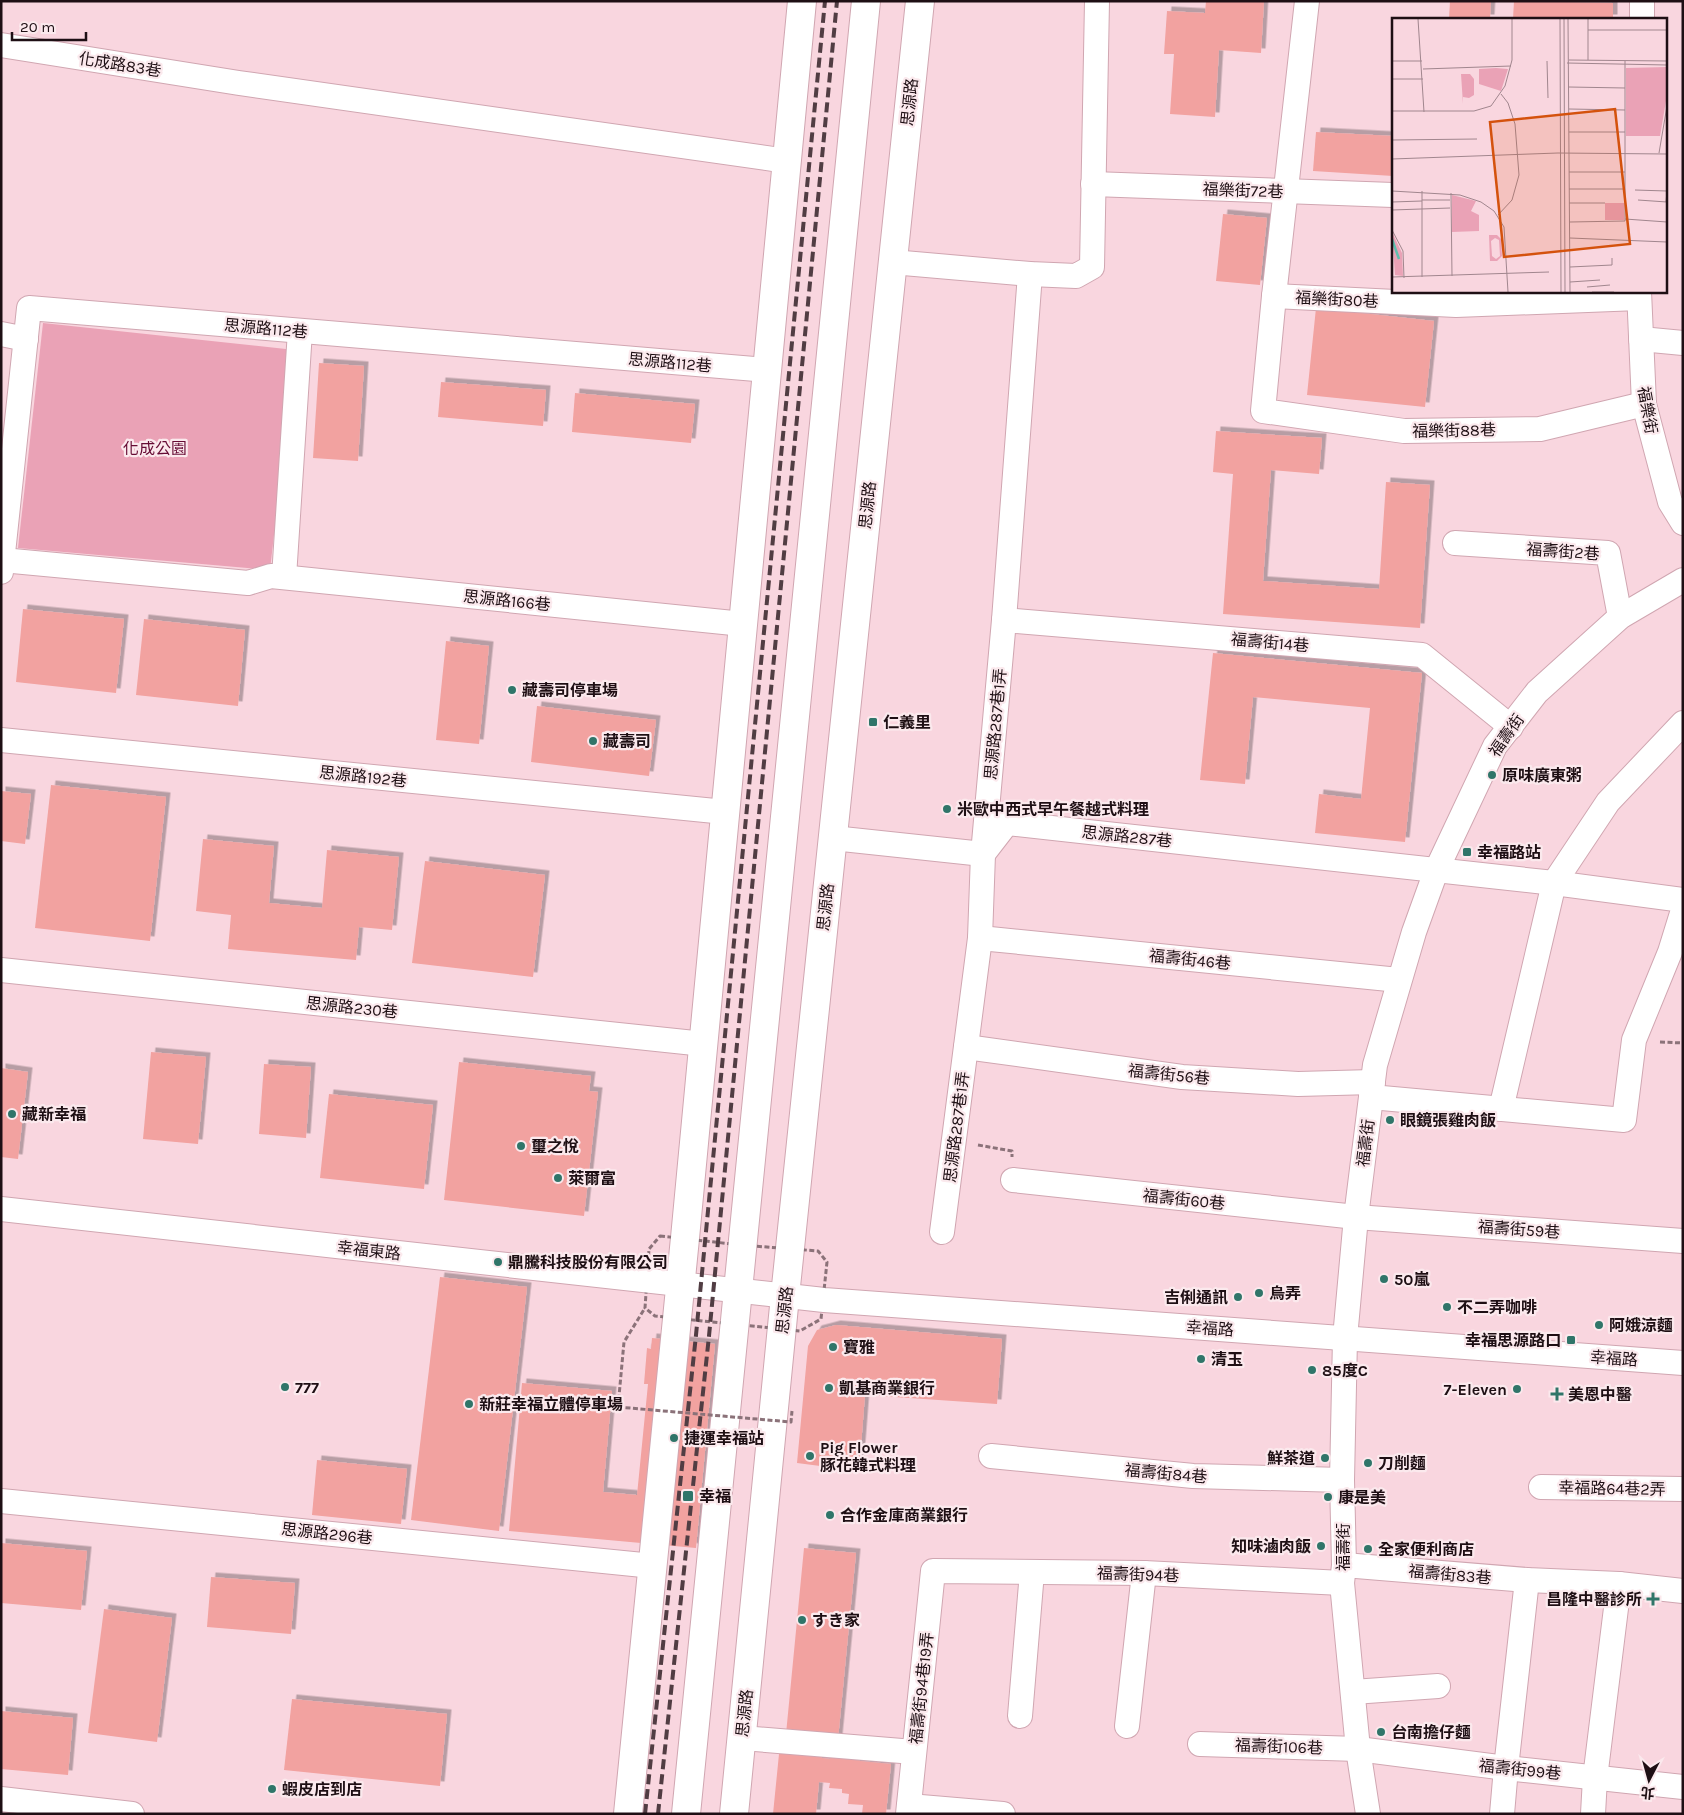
<svg xmlns="http://www.w3.org/2000/svg" width="1684" height="1815" font-family="Karla,'Noto Sans TC','Noto Sans JP',sans-serif">
  <style>
    .green { fill: #eaa2b6 }
    .building { fill: #f2a2a0; filter: url(#shadow) }
    .lines { fill: none; stroke-linecap: round; stroke-linejoin: round }
    .minor-casing { stroke: #d0a6b1; stroke-width: 26 }
    .major-casing { stroke: #d0a6b1; stroke-width: 30 }
    .path { stroke: #8b7279; stroke-width: 3; stroke-dasharray: 5 2.5; stroke-linecap: butt }
    .minor { stroke: #fff; stroke-width: 24 }
    .major { stroke: #fff; stroke-width: 28 }
    .rail { stroke: #513d43; stroke-width: 4; stroke-dasharray: 10 5; stroke-linecap: butt }
    .path-bridge { stroke: #8b7279; stroke-width: 3; stroke-dasharray: 5 2.5; stroke-linecap: butt }
    .poi-dot { fill: #307569; stroke: #fbe9ed; stroke-width: 2 }
    .labels { text-anchor: middle; stroke-width: 4.5; stroke-linejoin: round; paint-order: stroke }
    .street-label { font-size: 16px; fill: #1e0f14; stroke: #fbe9ed }
    .park-label { font-size: 16px; fill: #660b34; stroke: #fbe9ed }
    .poi-label { font-size: 16px; font-weight: bold; fill: #1e0f14; stroke: #fbe9ed; text-anchor: start }
    .inset-river { fill: none; stroke: #5ebfae; stroke-width: 2.5 }
    .inset-road { fill: none; stroke: #a1868e; stroke-width: 1 }
    .view { fill: #d4520d; fill-opacity: 0.15; stroke: #d4520d; stroke-width: 2.5 }
    .inset-edge { fill: none; stroke: #1e0f14; stroke-width: 2.5 }
  </style>
  <defs>
    <filter id="shadow"><feDropShadow dx="4.5" dy="-4.5" stdDeviation="0" flood-color="#0004"/></filter>
  </defs>
  <rect width="100%" height="100%" fill="#f9d6df"/>
  <!-- green -->
  <polygon class="green" points="43,323 295,350 270,570 18,548"/>
  <!-- building -->
  <g class="building">
    <polygon points="1206,1 1264,1 1261,53 1219,50 1215,117 1170,114 1174,54 1164,54 1167,11 1205,13"/>
    <polygon points="1450,1 1491,1 1490,19 1449,19"/>
    <polygon points="1514,1 1613,3 1613,19 1513,19"/>
    <polygon points="1316,132 1393,136 1393,176 1313,171"/>
    <polygon points="1223,214 1267,218 1260,285 1216,281"/>
    <polygon points="1316,308 1434,321 1425,407 1307,395"/>
    <polygon points="319,363 364,366 358,461 313,458"/>
    <polygon points="441,382 546,390 543,426 438,417"/>
    <polygon points="575,393 695,404 691,443 572,432"/>
    <polygon points="1216,431 1322,438 1319,474 1271,470 1263,581 1379,589 1386,482 1430,485 1420,628 1223,614 1233,474 1213,472"/>
    <polygon points="23,609 124,619 116,693 16,682"/>
    <polygon points="144,619 245,630 238,706 136,695"/>
    <polygon points="446,641 489,646 479,744 436,740"/>
    <polygon points="1213,653 1422,673 1405,842 1315,833 1319,794 1361,799 1370,708 1253,697 1245,784 1200,780"/>
    <polygon points="537,706 656,720 649,776 531,762"/>
    <polygon points="51,785 166,797 150,941 35,928"/>
    <polygon points="1,791 31,794 25,844 1,841"/>
    <polygon points="203,839 274,846 269,903 322,908 327,850 399,857 392,930 359,927 356,960 228,949 231,915 196,911"/>
    <polygon points="425,861 545,875 533,977 412,963"/>
    <polygon points="151,1052 206,1057 198,1144 143,1139"/>
    <polygon points="459,1062 591,1076 589,1091 598,1092 584,1216 444,1200"/>
    <polygon points="264,1064 311,1067 306,1138 259,1134"/>
    <polygon points="1,1068 28,1072 18,1159 1,1157"/>
    <polygon points="329,1094 433,1105 424,1189 320,1178"/>
    <polygon points="440,1277 527,1287 499,1531 411,1520"/>
    <polygon points="836,1325 1002,1339 997,1404 865,1395 859,1471 797,1463 808,1346 817,1330"/>
    <polygon points="652,1338 715,1344 696,1548 509,1531 522,1383 612,1391 603,1492 637,1495 648,1384 644,1384 647,1348 651,1349"/>
    <polygon points="317,1460 407,1469 401,1524 312,1515"/>
    <polygon points="1,1543 87,1551 81,1610 1,1603"/>
    <polygon points="804,1548 856,1553 838,1739 786,1734"/>
    <polygon points="211,1577 295,1583 291,1634 207,1627"/>
    <polygon points="104,1609 172,1618 157,1742 88,1733"/>
    <polygon points="292,1699 447,1714 440,1786 284,1770"/>
    <polygon points="1,1711 73,1718 68,1775 1,1769"/>
    <polygon points="780,1744 822,1748 822,1758 830,1759 831,1750 860,1753 860,1761 891,1764 886,1814 862,1814 863,1805 848,1804 849,1794 842,1793 842,1789 829,1788 830,1783 819,1782 816,1814 773,1814"/>
  </g>
  <g class="lines">
    <!-- minor casing -->
    <g class="minor-casing">
      <g id="minor">
        <polyline points="1307,1 1274,296 1263,411 1404,431 1540,429 1644,404"/>
        <polyline points="1642,1 1642,19"/>
        <polyline points="1,45 239,83 787,161"/>
        <polyline points="1093,184 1393,195"/>
        <polyline points="892,262 1030,274 1076,276 1092,267 1097,1"/>
        <polyline points="1639,291 1644,404 1670,502 1683,523"/>
        <polyline points="1274,296 1456,305 1639,298"/>
        <polyline points="1,334 26,339"/>
        <polyline points="1641,339 1683,343"/>
        <polyline points="1455,543 1608,553 1620,617"/>
        <polyline points="2,560 248,583 271,576 743,624"/>
        <polyline points="1,572 29,308 767,370"/>
        <polyline points="284,577 300,331"/>
        <polyline points="1004,620 1422,655 1511,727"/>
        <polyline points="1,740 725,812"/>
        <polyline points="833,838 983,854 1007,823 1554,883 1683,900"/>
        <polyline points="980,938 1399,980"/>
        <polyline points="1,970 704,1044"/>
        <polyline points="966,1047 1182,1077 1298,1084 1373,1082"/>
        <polyline points="1371,1097 1624,1120 1634,1040 1670,952 1683,910"/>
        <polyline points="1501,1109 1554,883 1608,802 1683,723"/>
        <polyline points="1013,1180 1356,1217 1683,1241"/>
        <polyline points="1,1209 824,1300 1683,1363"/>
        <polyline points="942,1232 980,938 983,854 1004,620 1030,274"/>
        <polyline points="991,1456 1193,1476 1342,1480"/>
        <polyline points="1541,1487 1683,1489"/>
        <polyline points="1,1501 653,1566"/>
        <polyline points="1344,1565 1527,1580 1619,1584 1683,1591"/>
        <polyline points="1353,1692 1438,1686"/>
        <polyline points="1020,1716 1032,1572"/>
        <polyline points="1127,1726 1144,1573"/>
        <polyline points="742,1738 914,1752"/>
        <polyline points="1200,1744 1358,1749 1506,1768 1683,1787"/>
        <polyline points="1,1799 132,1814"/>
        <polyline points="909,1806 1003,1814"/>
        <polyline points="908,1814 933,1571 1144,1573 1342,1583"/>
        <polyline points="1368,1814 1358,1749 1342,1583 1344,1565 1342,1480 1345,1338 1356,1217 1375,1065 1414,932 1436,871 1495,746 1537,692 1620,617 1683,580"/>
        <polyline points="1502,1814 1506,1768 1527,1580"/>
        <polyline points="1593,1814 1595,1778 1619,1584"/>
      </g>
    </g>
    <!-- major casing -->
    <g class="major-casing">
      <g id="major">
        <polyline points="628,1814 685,1238 802,1"/>
        <polyline points="686,1814 866,1"/>
        <polyline points="734,1814 785,1296 920,1"/>
      </g>
    </g>
    <!-- path -->
    <g class="path">
      <polyline points="1660,1042 1683,1043"/>
      <polyline points="978,1145 1012,1151 1012,1157"/>
      <polygon points="660,1236 741,1245 818,1251 827,1262 821,1319 800,1331 655,1316 645,1308 649,1249"/>
      <polyline points="618,1407 624,1342 645,1308"/>
    </g>
    <!-- minor -->
    <use href="#minor" class="minor"/>
    <!-- major -->
    <use href="#major" class="major"/>
    <!-- rail -->
    <g class="rail">
      <polyline points="645,1814 696,1335 825,1"/>
      <polyline points="658,1814 709,1336 837,1"/>
    </g>
    <!-- path-bridge -->
    <polyline class="path-bridge" points="618,1407 791,1422 792,1411"/>
  </g>
  <!-- markers -->
  <g class="poi-dot">
    <circle cx="512" cy="690" r="5"/>
    <rect x="868" y="717" width="10" height="10" rx="2.5"/>
    <circle cx="593" cy="741" r="5"/>
    <circle cx="1492" cy="775" r="5"/>
    <circle cx="947" cy="809" r="5"/>
    <rect x="1462" y="847" width="10" height="10" rx="2.5"/>
    <circle cx="12" cy="1114" r="5"/>
    <circle cx="1390" cy="1120" r="5"/>
    <circle cx="521" cy="1146" r="5"/>
    <circle cx="558" cy="1178" r="5"/>
    <circle cx="498" cy="1262" r="5"/>
    <circle cx="1384" cy="1279" r="5"/>
    <circle cx="1259" cy="1293" r="5"/>
    <circle cx="1238" cy="1297" r="5"/>
    <circle cx="1447" cy="1307" r="5"/>
    <circle cx="1599" cy="1325" r="5"/>
    <rect x="1566" y="1335" width="10" height="10" rx="2.5"/>
    <circle cx="833" cy="1347" r="5"/>
    <circle cx="1201" cy="1359" r="5"/>
    <circle cx="1312" cy="1370" r="5"/>
    <circle cx="285" cy="1387" r="5"/>
    <circle cx="829" cy="1388" r="5"/>
    <circle cx="1517" cy="1389" r="5"/>
    <path d="M1554.5 1386.5h5v5h5v5h-5v5h-5v-5h-5v-5h5z"/>
    <circle cx="469" cy="1404" r="5"/>
    <circle cx="674" cy="1438" r="5"/>
    <circle cx="810" cy="1456" r="5"/>
    <circle cx="1325" cy="1458" r="5"/>
    <circle cx="1368" cy="1463" r="5"/>
    <rect x="682" y="1490" width="12" height="12" rx="2.5"/>
    <circle cx="1328" cy="1497" r="5"/>
    <circle cx="830" cy="1515" r="5"/>
    <circle cx="1321" cy="1546" r="5"/>
    <circle cx="1368" cy="1549" r="5"/>
    <path d="M1650.5 1591.5h5v5h5v5h-5v5h-5v-5h-5v-5h5z"/>
    <circle cx="802" cy="1620" r="5"/>
    <circle cx="1381" cy="1732" r="5"/>
    <circle cx="272" cy="1789" r="5"/>
  </g>
  <g class="labels">
    <!-- street labels -->
    <g class="street-label">
      <text transform="translate(120 64) rotate(9)" y="6">化成路83巷</text>
      <text transform="translate(909 102) rotate(-84)" y="6">思源路</text>
      <text transform="translate(1243 190) rotate(2)" y="6">福樂街72巷</text>
      <text transform="translate(1337 299) rotate(3)" y="6">福樂街80巷</text>
      <text transform="translate(266 328) rotate(5)" y="6">思源路112巷</text>
      <text transform="translate(670 362) rotate(5)" y="6">思源路112巷</text>
      <text transform="translate(1648 410) rotate(80)" y="6">福樂街</text>
      <text transform="translate(1454 430) rotate(-1)" y="6">福樂街88巷</text>
      <text transform="translate(867 505) rotate(-84)" y="6">思源路</text>
      <text transform="translate(1563 551) rotate(4)" y="6">福壽街2巷</text>
      <text transform="translate(507 600) rotate(6)" y="6">思源路166巷</text>
      <text transform="translate(1270 642) rotate(5)" y="6">福壽街14巷</text>
      <text transform="translate(995 724) rotate(-85)" y="6">思源路287巷1弄</text>
      <text transform="translate(1506 735) rotate(-55)" y="6">福壽街</text>
      <text transform="translate(363 776) rotate(6)" y="6">思源路192巷</text>
      <text transform="translate(1127 836) rotate(6)" y="6">思源路287巷</text>
      <text transform="translate(825 907) rotate(-84)" y="6">思源路</text>
      <text transform="translate(1190 959) rotate(6)" y="6">福壽街46巷</text>
      <text transform="translate(352 1007) rotate(6)" y="6">思源路230巷</text>
      <text transform="translate(1169 1074) rotate(6)" y="6">福壽街56巷</text>
      <text transform="translate(956 1127) rotate(-83)" y="6">思源路287巷1弄</text>
      <text transform="translate(1365 1143) rotate(-83)" y="6">福壽街</text>
      <text transform="translate(1184 1199) rotate(6)" y="6">福壽街60巷</text>
      <text transform="translate(1519 1229) rotate(4)" y="6">福壽街59巷</text>
      <text transform="translate(369 1250) rotate(6)" y="6">幸福東路</text>
      <text transform="translate(784 1310) rotate(-84)" y="6">思源路</text>
      <text transform="translate(1210 1328) rotate(4)" y="6">幸福路</text>
      <text transform="translate(1614 1358) rotate(4)" y="6">幸福路</text>
      <text transform="translate(1166 1473) rotate(5)" y="6">福壽街84巷</text>
      <text transform="translate(1612 1488) rotate(1)" y="6">幸福路64巷2弄</text>
      <text transform="translate(327 1533) rotate(6)" y="6">思源路296巷</text>
      <text transform="translate(1343 1547) rotate(-90)" y="6">福壽街</text>
      <text transform="translate(1138 1574) rotate(2)" y="6">福壽街94巷</text>
      <text transform="translate(1450 1574) rotate(5)" y="6">福壽街83巷</text>
      <text transform="translate(921 1688) rotate(-84)" y="6">福壽街94巷19弄</text>
      <text transform="translate(744 1713) rotate(-84)" y="6">思源路</text>
      <text transform="translate(1279 1746) rotate(2)" y="6">福壽街106巷</text>
      <text transform="translate(1520 1769) rotate(6)" y="6">福壽街99巷</text>
    </g>
    <!-- park labels -->
    <g class="park-label">
      <text x="155" y="454">化成公園</text>
    </g>
    <!-- poi labels -->
    <g class="poi-label">
      <text x="522" y="696">藏壽司停車場</text>
      <text x="883" y="728">仁義里</text>
      <text x="603" y="747">藏壽司</text>
      <text x="1502" y="781">原味廣東粥</text>
      <text x="957" y="815">米歐中西式早午餐越式料理</text>
      <text x="1477" y="858">幸福路站</text>
      <text x="22" y="1120">藏新幸福</text>
      <text x="1400" y="1126">眼鏡張雞肉飯</text>
      <text x="531" y="1152">璽之悅</text>
      <text x="568" y="1184">萊爾富</text>
      <text x="508" y="1268">鼎騰科技股份有限公司</text>
      <text x="1394" y="1285">50嵐</text>
      <text x="1269" y="1299">烏弄</text>
      <text x="1228" y="1303" text-anchor="end">吉俐通訊</text>
      <text x="1457" y="1313">不二弄咖啡</text>
      <text x="1609" y="1331">阿娥涼麵</text>
      <text x="1561" y="1346" text-anchor="end">幸福思源路口</text>
      <text x="843" y="1353">寶雅</text>
      <text x="1211" y="1365">清玉</text>
      <text x="1322" y="1376">85度C</text>
      <text x="295" y="1393">777</text>
      <text x="839" y="1394">凱基商業銀行</text>
      <text x="1507" y="1395" text-anchor="end">7-Eleven</text>
      <text x="1568" y="1400">美恩中醫</text>
      <text x="479" y="1410">新莊幸福立體停車場</text>
      <text x="684" y="1444">捷運幸福站</text>
      <text x="820" y="1453">Pig Flower<tspan x="820" dy="18">豚花韓式料理</tspan></text>
      <text x="1315" y="1464" text-anchor="end">鮮茶道</text>
      <text x="1378" y="1469">刀削麵</text>
      <text x="699" y="1502">幸福</text>
      <text x="1338" y="1503">康是美</text>
      <text x="840" y="1521">合作金庫商業銀行</text>
      <text x="1311" y="1552" text-anchor="end">知味滷肉飯</text>
      <text x="1378" y="1555">全家便利商店</text>
      <text x="1642" y="1605" text-anchor="end">昌隆中醫診所</text>
      <text x="812" y="1626">すき家</text>
      <text x="1391" y="1738">台南擔仔麵</text>
      <text x="282" y="1795">蝦皮店到店</text>
    </g>
  </g>
  <!-- overview -->
  <g transform="translate(1392 18)">
    <rect width="275" height="275" fill="#f9d6df"/>
    <path d="M275,49V77L268,118H234V50ZM104,50L116,51L109,73L87,66V51ZM69,56H78L82,61V77L77,80L71,79V86ZM60,177L84,183L79,193L87,197V213L60,214ZM213,185H232V202H213ZM0,214L10,235L11,258L3,257ZM97,217H105L109,221L110,238L105,243H98ZM103,220L107,222L108,238L104,241L100,238L99,223Z" fill="#eaa2b6" fill-rule="evenodd"/>
    <path class="inset-river" d="M0,221L7,241"/>
    <path class="inset-road" d="M26,1L32,94M168,1L169,274M172,1L173,274M176,1L178,274M196,1V42M196,12H275M177,42L275,43M0,43H30M155,43L156,80M175,45L275,47M31,51L119,48M1,61H31M177,69L233,70M177,91L233,92M0,93H82L99,88L113,68L120,42V1M177,114H233M0,122L85,121M267,135L275,88M0,141L166,135L275,136M177,154H233M177,171H233M243,172L275,173L274,184M0,173L68,177L89,184L102,193L112,209L116,274M30,173V259M59,175L60,258M30,182H58M246,182L275,184M0,184L30,183M177,185H213M0,192L58,190M106,197L120,182L127,157L123,106L116,85L109,76M233,201L275,204M178,204L233,203V43M0,212L11,233L12,260M178,220L275,224M0,239V259M178,249L220,247V240M0,259L157,254M178,264L208,262M195,269L218,267M200,274H222"/>
    <path class="view" d="M223,91L238,226L112,239L98,104Z"/>
    <rect width="275" height="275" class="inset-edge"/>
  </g>
  <!-- border -->
  <rect width="1684" height="1815" fill="none" stroke="#1e0f14" stroke-width="5"/>
  <!-- north arrow -->
  <g transform="translate(1649 1780) rotate(186)" stroke="#fbe9ed" stroke-width="4" paint-order="stroke">
  <path d="M0-4L9 19L0 12L-9 19Z" fill="#1e0f14"/>
  <text y="-8" font-size="14" font-weight="bold" text-anchor="middle" fill="#1e0f14">北</text>
  </g>
  <!-- scale -->
  <path d="M12 32v8h74v-8" fill="none" stroke="#1e0f14" stroke-width="2.5"/>
  <text x="20" y="32" font-size="15" fill="#1e0f14" stroke="#fbe9ed" stroke-width="4" paint-order="stroke">20 m</text>
</svg>
